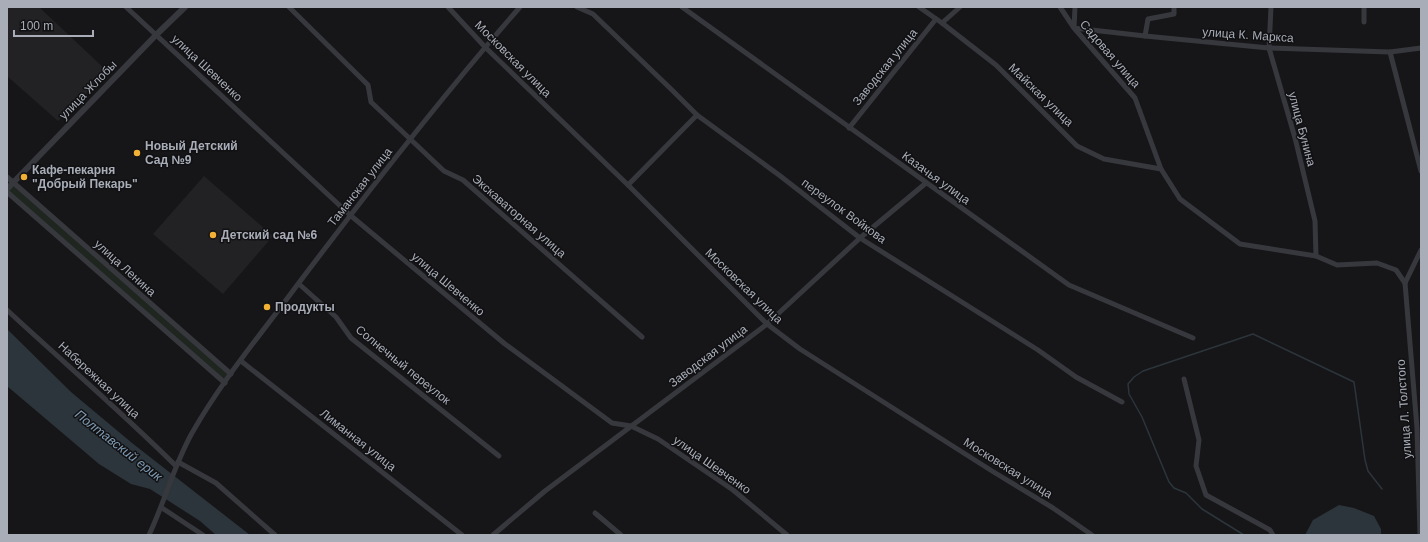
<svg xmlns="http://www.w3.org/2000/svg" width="1428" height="542" font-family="Helvetica,sans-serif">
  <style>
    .built { fill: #222225 }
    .green { fill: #1e261f }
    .water { fill: #2c353c }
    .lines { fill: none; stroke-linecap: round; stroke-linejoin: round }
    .stream { stroke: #2c353c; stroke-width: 1.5 }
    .minor { stroke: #37383d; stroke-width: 5 }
    .tertiary { stroke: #37383d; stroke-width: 6 }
    .poi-dot { fill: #f2b134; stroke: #111113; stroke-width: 1.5 }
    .labels { text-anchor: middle; stroke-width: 3; stroke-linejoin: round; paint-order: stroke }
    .street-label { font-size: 12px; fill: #a8adb8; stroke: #111113 }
    .poi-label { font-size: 12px; font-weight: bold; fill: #a8adb8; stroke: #111113; text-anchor: start }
    .water-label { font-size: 13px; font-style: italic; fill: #7f9bb3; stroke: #111113 }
  </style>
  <rect width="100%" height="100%" fill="#161618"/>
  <!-- built -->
  <g class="built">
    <polygon points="7,7 39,7 108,72 58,121 7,76"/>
    <polygon points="204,176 273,236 223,294 153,234"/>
  </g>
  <!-- green -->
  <polygon class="green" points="13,179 229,375 225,382 7,191"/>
  <!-- water -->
  <g class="water">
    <polygon points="7,329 71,392 132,443 250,535 216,535 200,521 150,489 131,484 99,464 7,386"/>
    <polygon points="1339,505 1354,508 1374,516 1381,529 1381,535 1305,535 1313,520"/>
  </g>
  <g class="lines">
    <!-- stream -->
    <polyline class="stream" points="1244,535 1202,509 1186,493 1174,488 1169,482 1142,417 1129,394 1128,384 1134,377 1143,371 1253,334 1354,382 1365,460 1368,471 1382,489"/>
    <!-- minor -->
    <g class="minor">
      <polyline points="126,7 350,215 505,344 612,423 631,426 658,439 733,490 787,535"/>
      <polyline points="289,7 368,85 371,102 444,171 463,180 642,337"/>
      <polyline points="448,7 485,47 628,185 767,324 800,349 992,471 1053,508 1092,535"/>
      <polyline points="577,7 593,14 673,91 697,115 779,175 860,238 1038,350 1076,377 1122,402"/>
      <polyline points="682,7 1069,285 1193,338"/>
      <polyline points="919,7 942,23 996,65 1077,146 1104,159 1161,169"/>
      <polyline points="1060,7 1074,28 1135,98 1161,169 1180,199 1240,244 1316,256 1337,265 1377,263 1396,270 1405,283"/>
      <polyline points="1075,7 1074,28 1145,36 1269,48 1390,52 1421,48"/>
      <polyline points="1271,7 1269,48 1295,138 1315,221 1316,256"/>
      <polyline points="1364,22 1364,7"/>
      <polyline points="942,23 960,7"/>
      <polyline points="1145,36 1148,19 1174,14 1174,7"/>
      <polyline points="1390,52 1421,171"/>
      <polyline points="849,128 936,19"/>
      <polyline points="7,177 231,374"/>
      <polyline points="628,185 697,115"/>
      <polyline points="7,192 225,383"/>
      <polyline points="1405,283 1417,428 1420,535"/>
      <polyline points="1405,283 1421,250"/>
      <polyline points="299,284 336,317 351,338 499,456"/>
      <path d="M7,310C63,362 122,412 176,466"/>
      <polyline points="241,361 462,535"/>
      <polyline points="1184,379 1199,440 1196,466 1206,495 1270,530 1273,535"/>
      <polyline points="178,462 216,483 275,535"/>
      <polyline points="162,508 203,535"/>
      <polyline points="595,513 621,535"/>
      <path d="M149,535C165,501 174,465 192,433C222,380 262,333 298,284C369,190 442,96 520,7"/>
      <polyline points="493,535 545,491 767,324 860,238 926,183"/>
    </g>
    <!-- tertiary -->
    <polyline class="tertiary" points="7,189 156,35 185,7"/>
  </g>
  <!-- markers -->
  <g class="poi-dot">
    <circle cx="137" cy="153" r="4"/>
    <circle cx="24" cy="177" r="4"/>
    <circle cx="213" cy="235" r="4"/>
    <circle cx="267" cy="307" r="4"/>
  </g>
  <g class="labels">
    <!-- street labels -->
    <g class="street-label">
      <text transform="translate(1248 35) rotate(4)" y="4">улица К. Маркса</text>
      <text transform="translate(1110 54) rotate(49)" y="4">Садовая улица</text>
      <text transform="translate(513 59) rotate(45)" y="4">Московская улица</text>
      <text transform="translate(885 67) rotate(-51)" y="4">Заводская улица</text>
      <text transform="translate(207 68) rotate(43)" y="4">улица Шевченко</text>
      <text transform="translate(88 90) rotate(-46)" y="4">улица Жлобы</text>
      <text transform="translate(1041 95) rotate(44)" y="4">Майская улица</text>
      <text transform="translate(1302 129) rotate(75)" y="4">улица Бунина</text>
      <text transform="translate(936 178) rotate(36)" y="4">Казачья улица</text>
      <text transform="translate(360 187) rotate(-52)" y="4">Таманская улица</text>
      <text transform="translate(844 211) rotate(36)" y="4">переулок Войкова</text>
      <text transform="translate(519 216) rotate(41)" y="4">Экскаваторная улица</text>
      <text transform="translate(125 268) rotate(42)" y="4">улица Ленина</text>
      <text transform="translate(448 284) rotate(40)" y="4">улица Шевченко</text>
      <text transform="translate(744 286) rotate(44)" y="4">Московская улица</text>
      <text transform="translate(708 356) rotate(-37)" y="4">Заводская улица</text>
      <text transform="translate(403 365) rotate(39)" y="4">Солнечный переулок</text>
      <text transform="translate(99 380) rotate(43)" y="4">Набережная улица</text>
      <text transform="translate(1404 409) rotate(-94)" y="4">улица Л. Толстого</text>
      <text transform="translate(358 440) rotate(38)" y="4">Лиманная улица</text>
      <text transform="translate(712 465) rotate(35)" y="4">улица Шевченко</text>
      <text transform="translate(1008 468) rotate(32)" y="4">Московская улица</text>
    </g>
    <!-- poi labels -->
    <g class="poi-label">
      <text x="145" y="150">Новый Детский<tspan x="145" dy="14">Сад №9</tspan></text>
      <text x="32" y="174">Кафе-пекарня<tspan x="32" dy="14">"Добрый Пекарь"</tspan></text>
      <text x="221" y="239">Детский сад №6</text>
      <text x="275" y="311">Продукты</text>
    </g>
    <!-- water labels -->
    <g class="water-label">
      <text transform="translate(119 445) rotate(38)" y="5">Полтавский ерик</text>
    </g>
  </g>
  <!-- border -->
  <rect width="1428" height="542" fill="none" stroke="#a8adb8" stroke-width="16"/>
  <!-- scale -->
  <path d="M14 30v6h79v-6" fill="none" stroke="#a8adb8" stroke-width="2"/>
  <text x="20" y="30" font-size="12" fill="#a8adb8" stroke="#111113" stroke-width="3" paint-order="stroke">100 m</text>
</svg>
